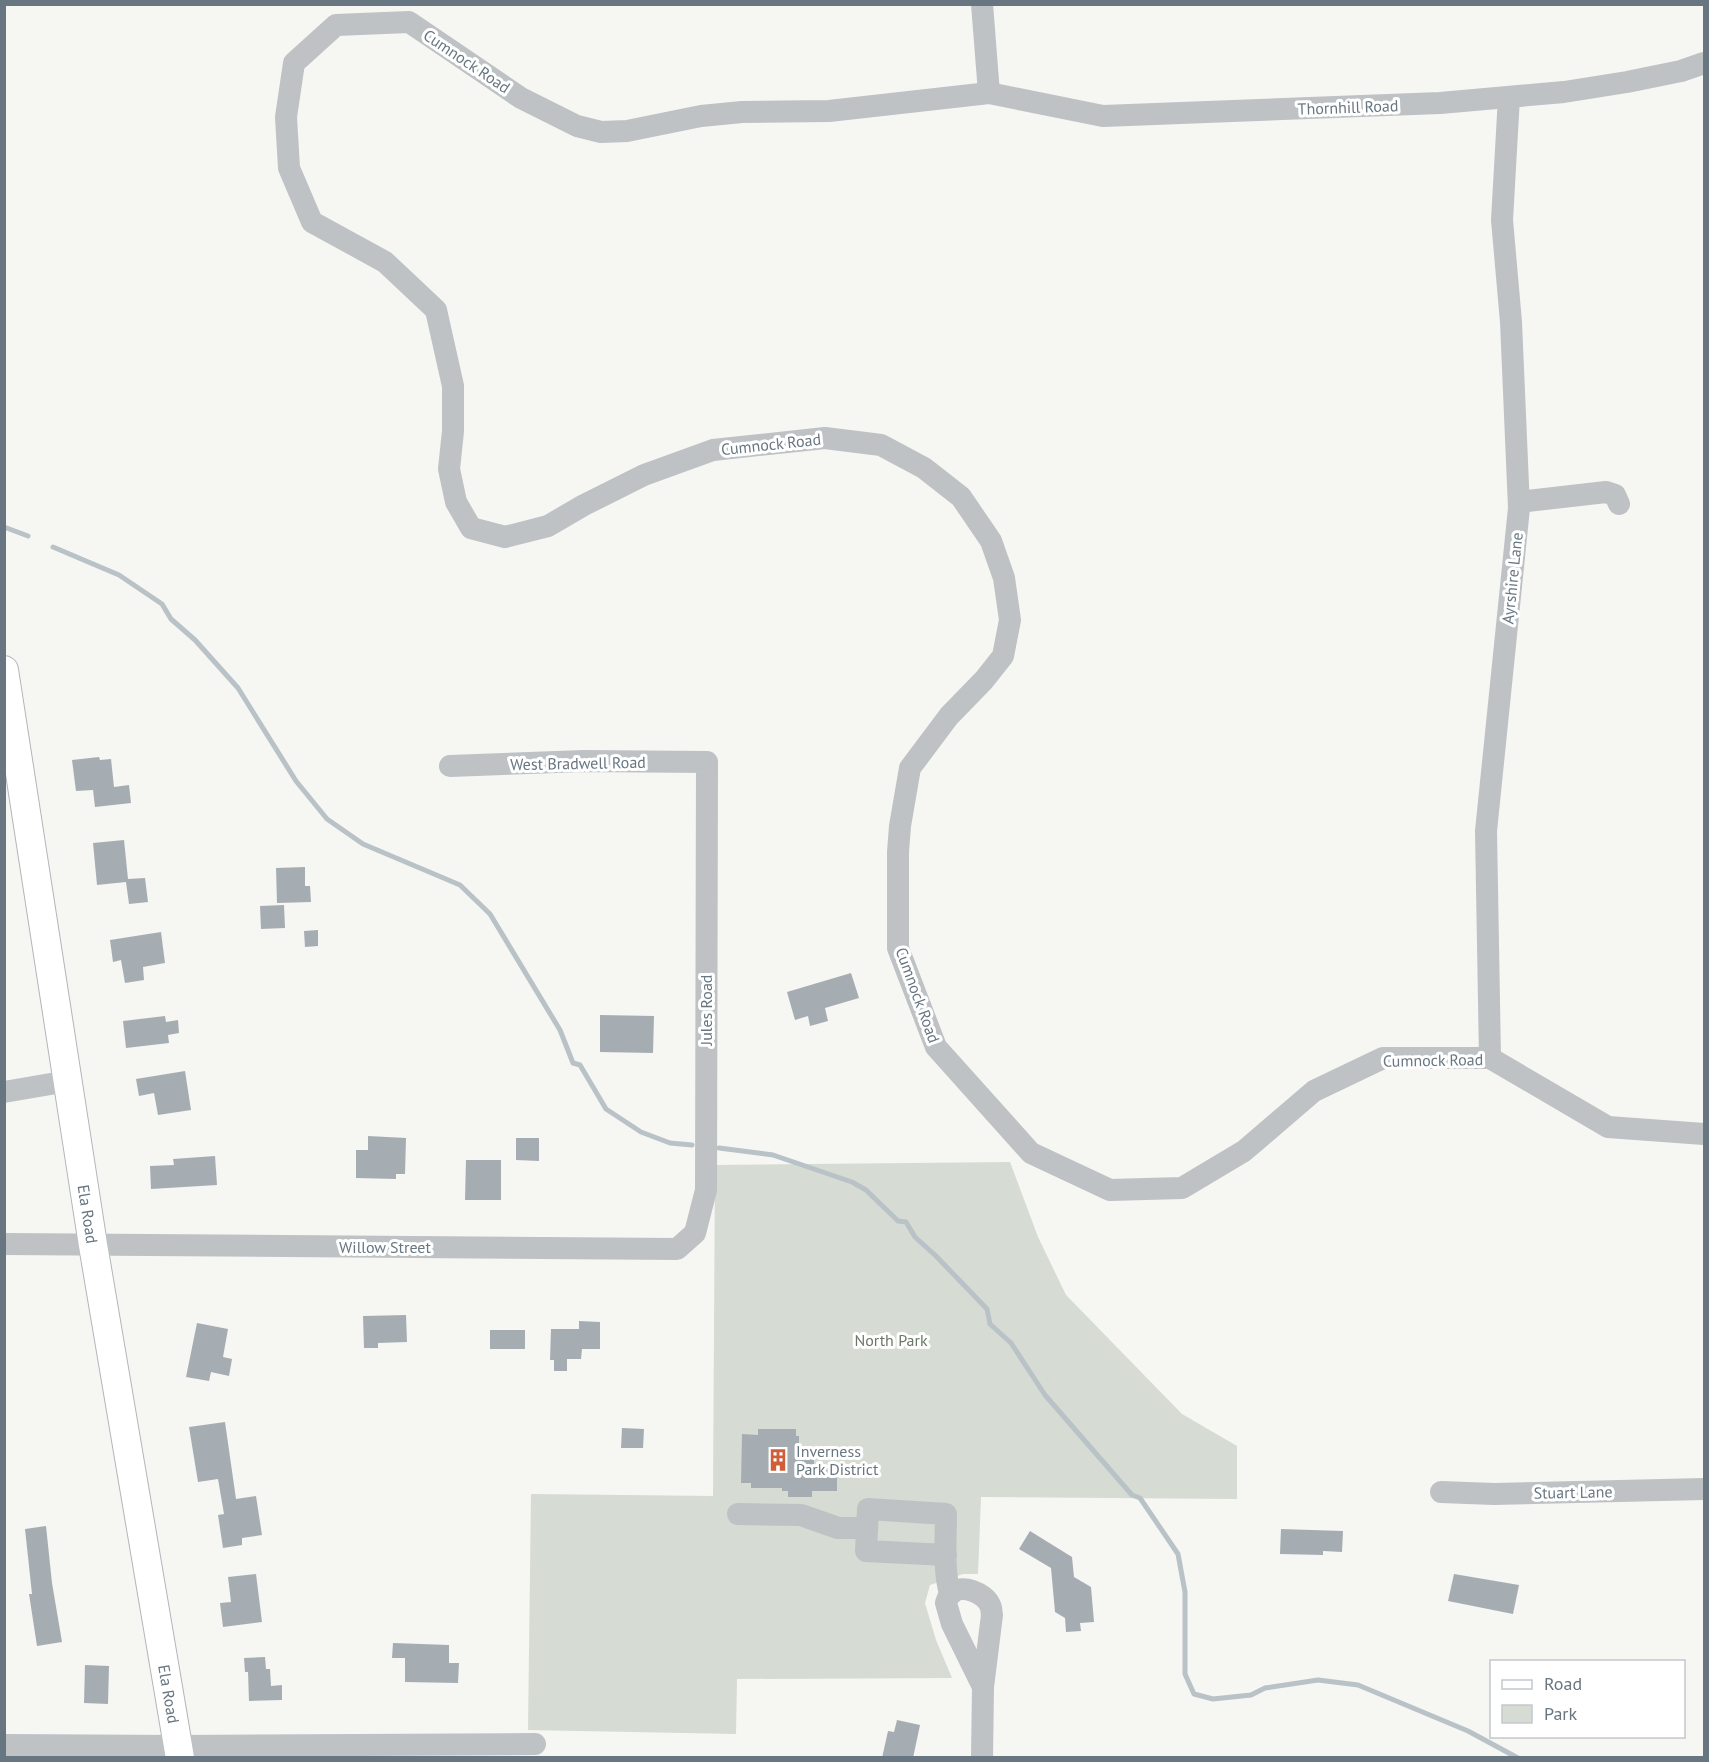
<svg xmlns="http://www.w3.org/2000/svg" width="1709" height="1762" font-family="'PT Sans',sans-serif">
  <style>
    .green { fill: #d6dbd3 }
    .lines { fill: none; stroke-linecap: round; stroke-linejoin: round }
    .stream { stroke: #b9c2c7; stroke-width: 5 }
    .building { fill: #a6adb2 }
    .major-casing { stroke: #b2b6b9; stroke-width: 30 }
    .minor { stroke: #bec2c5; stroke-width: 22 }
    .major { stroke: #fff; stroke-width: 28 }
    .labels { text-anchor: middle; stroke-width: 6; stroke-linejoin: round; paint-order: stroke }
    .street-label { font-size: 16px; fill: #687681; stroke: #fff }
    .park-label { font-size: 16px; fill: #6a7967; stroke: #fff }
    .poi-label { font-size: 16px; fill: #687681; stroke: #fff; text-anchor: start }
  </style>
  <rect width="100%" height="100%" fill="#f6f6f3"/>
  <!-- green -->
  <polygon class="green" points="1010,1162 1038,1237 1066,1295 1182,1414 1237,1446 1237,1499 981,1497 978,1574 963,1574 930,1585 925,1603 936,1640 952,1678 737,1679 736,1734 528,1730 531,1494 713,1496 715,1165"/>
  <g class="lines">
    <!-- stream -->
    <g class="stream">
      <polyline points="4,527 28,536"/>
      <polyline points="53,547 119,575 162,604 171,619 195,640 238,688 296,781 327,819 363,844 460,885 490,914 560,1030 573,1063 580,1065 606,1109 641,1132 670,1143 692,1145"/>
      <polyline points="719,1148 773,1155 852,1182 866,1190 898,1221 906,1222 915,1237 936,1256 987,1309 990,1324 1011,1343 1045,1395 1132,1495 1140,1498 1178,1554 1185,1592 1185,1674 1194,1694 1213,1699 1251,1695 1265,1688 1318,1680 1358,1685 1468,1731 1518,1758"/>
    </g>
  </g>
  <!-- building -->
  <g class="building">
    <polygon points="99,757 100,760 111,759 114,787 129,785 131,803 95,807 93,790 76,791 72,760"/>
    <polygon points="124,840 128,879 145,878 148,902 129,904 126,882 97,885 93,843"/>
    <polygon points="305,867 305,886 310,886 311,902 277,903 276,868"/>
    <polygon points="284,905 285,928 261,929 260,906"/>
    <polygon points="318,930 318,946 305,947 304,931"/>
    <polygon points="161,932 165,963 143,967 144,980 125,983 121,960 113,962 110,940"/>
    <polygon points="851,973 859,998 825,1008 828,1021 810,1026 808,1016 795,1020 787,992"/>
    <polygon points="600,1015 654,1016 653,1053 600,1052"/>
    <polygon points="165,1016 166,1022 178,1020 179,1033 168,1035 169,1043 126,1048 123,1021"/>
    <polygon points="185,1071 191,1110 158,1115 154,1093 139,1096 136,1079"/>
    <polygon points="368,1136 406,1138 405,1174 396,1174 396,1179 356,1178 356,1150 368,1150"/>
    <polygon points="516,1138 539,1138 539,1161 516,1160"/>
    <polygon points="215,1156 217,1185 151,1189 150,1166 174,1165 173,1159"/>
    <polygon points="466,1160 501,1160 501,1200 465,1200"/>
    <polygon points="406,1315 407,1342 378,1343 378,1348 364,1348 363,1316"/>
    <polygon points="579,1321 600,1322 600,1349 582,1349 581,1359 567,1359 567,1371 554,1371 554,1360 550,1360 551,1329 579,1329"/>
    <polygon points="197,1323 228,1329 223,1357 232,1359 229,1376 211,1372 209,1381 186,1377"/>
    <rect x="490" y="1330" width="35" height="19"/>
    <polygon points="225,1422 236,1499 256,1496 262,1535 242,1538 242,1545 223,1548 218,1515 224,1514 218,1479 198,1482 189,1427"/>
    <polygon points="622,1428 644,1429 643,1448 621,1448"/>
    <polygon points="758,1429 796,1429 796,1436 799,1436 799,1451 814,1451 814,1468 837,1468 837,1491 812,1491 812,1497 788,1497 788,1491 782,1491 782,1488 751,1488 751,1483 741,1483 742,1434 758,1435"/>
    <polygon points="46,1526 52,1583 62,1642 37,1646 29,1594 32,1594 25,1529"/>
    <polygon points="1281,1529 1343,1531 1342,1552 1323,1551 1323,1555 1280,1554"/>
    <polygon points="1030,1531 1072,1557 1074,1577 1091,1587 1094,1622 1080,1623 1081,1631 1066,1632 1065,1618 1055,1612 1051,1568 1019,1549"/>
    <polygon points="256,1574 262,1622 223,1627 220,1603 231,1602 228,1577"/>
    <polygon points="1454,1574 1519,1585 1513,1614 1448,1601"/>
    <polygon points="393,1643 449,1645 449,1663 459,1663 458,1683 405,1682 405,1658 392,1658"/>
    <polygon points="265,1657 266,1669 270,1669 271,1686 282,1685 282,1700 249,1701 248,1672 245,1672 244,1658"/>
    <polygon points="85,1665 109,1666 108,1704 84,1703"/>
    <polygon points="897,1720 920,1725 913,1758 882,1758 888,1731 894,1732"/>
  </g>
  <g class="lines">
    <!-- major casing -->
    <g class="major-casing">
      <polyline id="major" points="4,670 93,1245 180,1758"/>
    </g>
    <!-- minor -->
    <g class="minor">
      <polyline points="982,4 989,93"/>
      <polyline points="1704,63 1681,71 1627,82 1564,92 1440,103 1103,116 989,93 829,111 742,112 701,116 627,131 601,132 577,126 521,98 409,22 336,25 294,63 286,117 289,168 312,222 385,262 436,310 453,386 453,431 449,469 456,502 471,528 505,537 548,526 584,505 644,475 713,450 825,438 881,445 924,468 961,497 991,541 1004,578 1010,620 1003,656 984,680 949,716 910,768 900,826 898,852 898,948 936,1047 1031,1153 1110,1190 1182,1188 1244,1151 1314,1091 1383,1058 1490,1058 1608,1127 1704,1134"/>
      <polyline points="1519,502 1606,492 1615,495 1619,504"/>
      <polyline points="1490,1058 1486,831 1519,508 1511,322 1502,220 1509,97"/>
      <polyline points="4,1092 68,1081"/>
      <polyline points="4,1244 677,1249 695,1233 706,1190 707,762 584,761 450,766"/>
      <polyline points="1441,1492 1494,1494 1704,1489"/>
      <polyline points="738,1514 801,1515 838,1528 867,1528"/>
      <path d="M946,1555L866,1551L868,1509L946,1514C946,1540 943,1568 950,1594"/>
      <polyline points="4,1745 178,1746 535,1744"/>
      <path d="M982,1758L983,1687L992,1615C991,1611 992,1608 990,1605C985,1593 961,1583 951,1594C948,1596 947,1600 946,1603L952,1624L983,1687"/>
    </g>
    <!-- major -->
    <use href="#major" class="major"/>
  </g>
  <!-- icons -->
  <defs>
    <g id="building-bare" transform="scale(1.8)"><path d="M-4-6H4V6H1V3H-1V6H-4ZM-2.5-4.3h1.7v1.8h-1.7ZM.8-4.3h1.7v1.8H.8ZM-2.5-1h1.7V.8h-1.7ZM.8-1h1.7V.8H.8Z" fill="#d05f39" stroke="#fff" stroke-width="2.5" paint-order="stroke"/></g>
  </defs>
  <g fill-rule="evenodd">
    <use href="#building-bare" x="778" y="1460"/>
  </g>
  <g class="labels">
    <!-- street labels -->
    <g class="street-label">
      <text transform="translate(467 61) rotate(34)" y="6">Cumnock Road</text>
      <text transform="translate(1348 107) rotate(-2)" y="6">Thornhill Road</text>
      <text transform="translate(771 444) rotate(-6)" y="6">Cumnock Road</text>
      <text transform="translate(1512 578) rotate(-84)" y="6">Ayrshire Lane</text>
      <text transform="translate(578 763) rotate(-1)" y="6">West Bradwell Road</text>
      <text transform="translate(918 995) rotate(70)" y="6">Cumnock Road</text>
      <text transform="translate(706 1010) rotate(-90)" y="6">Jules Road</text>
      <text transform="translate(1433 1060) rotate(-1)" y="6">Cumnock Road</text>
      <text transform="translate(88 1214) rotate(81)" y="6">Ela Road</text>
      <text x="385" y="1253">Willow Street</text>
      <text transform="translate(1573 1492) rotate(-1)" y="6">Stuart Lane</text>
      <text transform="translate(169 1694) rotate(80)" y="6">Ela Road</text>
    </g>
    <!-- park labels -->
    <g class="park-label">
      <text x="891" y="1346">North Park</text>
    </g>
    <!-- poi labels -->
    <g class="poi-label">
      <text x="796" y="1457">Inverness<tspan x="796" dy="18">Park District</tspan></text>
    </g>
  </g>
  <!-- border -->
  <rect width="1709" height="1762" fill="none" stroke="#687681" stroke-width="12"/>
  <!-- legend -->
  <rect x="1490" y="1660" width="195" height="78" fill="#ffffff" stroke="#c3c8cd" stroke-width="1.5"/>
  <rect x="1502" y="1680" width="30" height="9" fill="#ffffff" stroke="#c3c8cd" stroke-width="1.5"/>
  <text x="1544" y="1690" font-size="18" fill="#687681">Road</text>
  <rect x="1502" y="1705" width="30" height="18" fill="#d6dbd3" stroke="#c3c8cd" stroke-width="1.5"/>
  <text x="1544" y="1720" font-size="18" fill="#687681">Park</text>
</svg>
